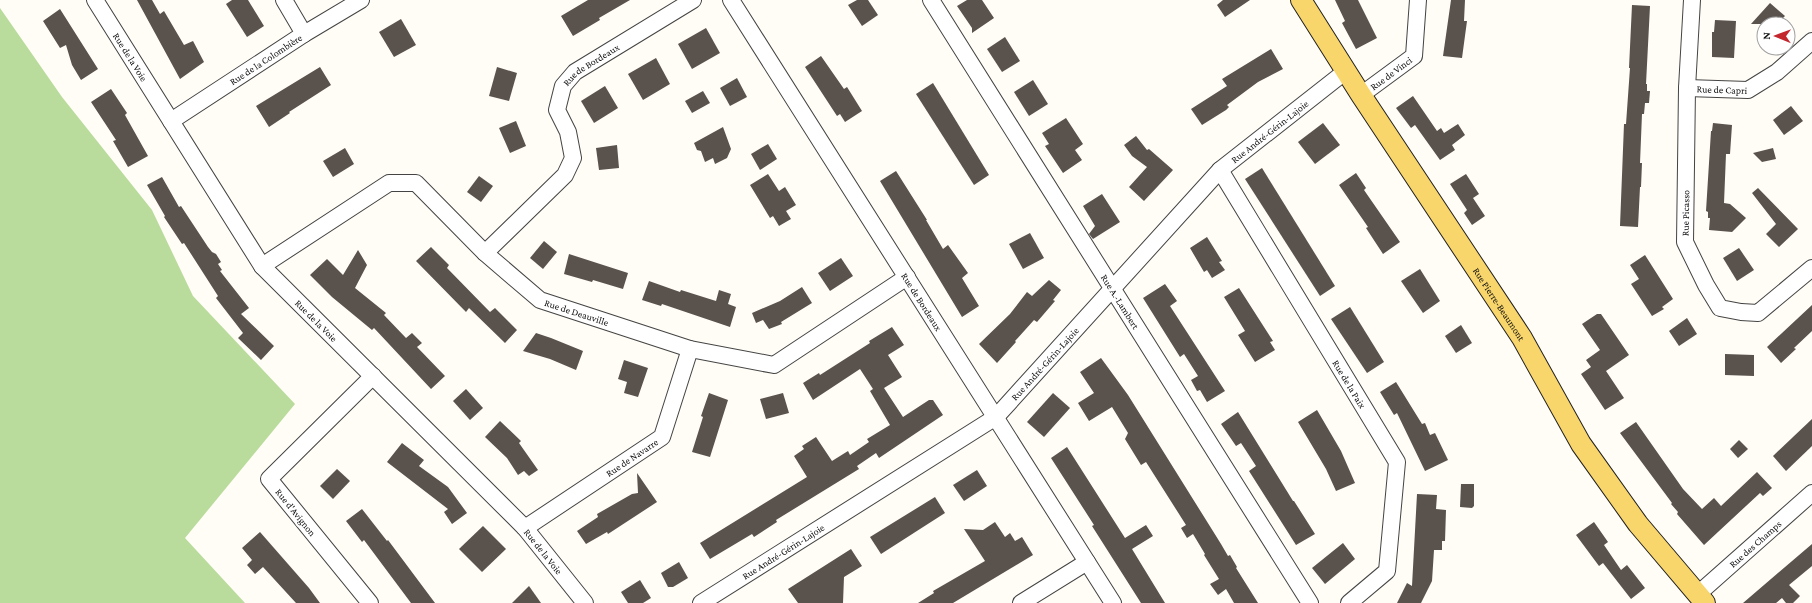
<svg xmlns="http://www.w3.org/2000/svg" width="1812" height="603" font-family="'Crimson Pro',serif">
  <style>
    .forest { fill: #b9dc9c }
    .building { fill: #5a524d }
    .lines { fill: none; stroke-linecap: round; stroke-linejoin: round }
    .minor-casing { stroke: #444; stroke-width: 18 }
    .major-casing { stroke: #222; stroke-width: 22 }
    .minor { stroke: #fff; stroke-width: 16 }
    .major { stroke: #f9d66b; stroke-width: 20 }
    .labels { text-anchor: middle; stroke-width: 4; stroke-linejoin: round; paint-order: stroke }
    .street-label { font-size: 10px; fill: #111; stroke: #fff }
  </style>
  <rect width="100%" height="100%" fill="#fffdf5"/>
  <!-- forest -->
  <polygon class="forest" points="0,8 62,97 152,210 193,296 295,404 185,538 245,603 0,603"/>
  <!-- building -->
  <g class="building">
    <polygon points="137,0 152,0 160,14 164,11 184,45 193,41 204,62 180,79"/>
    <polygon points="232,0 248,0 264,26 247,37 226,4"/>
    <polygon points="588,0 630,0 599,18 600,20 573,36 561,16"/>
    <polygon points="857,0 868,0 878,15 862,26 848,5"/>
    <polygon points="967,0 982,0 994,18 972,33 972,28 957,6"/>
    <polygon points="1223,0 1250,0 1225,17 1217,5"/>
    <polygon points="1335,0 1358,0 1377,38 1356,49 1342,23 1345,21"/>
    <polygon points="1451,0 1465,0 1464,21 1467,21 1462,58 1443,56"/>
    <polygon points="1770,3 1785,16 1777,24 1751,24"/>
    <polygon points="1632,5 1650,6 1646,84 1647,84 1647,91 1650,91 1649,103 1645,103 1644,114 1642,114 1640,163 1642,163 1641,187 1640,187 1638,227 1620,226 1624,124 1626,124 1630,68 1629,68"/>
    <polygon points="60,9 98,69 81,80 72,65 66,45 60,48 43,21"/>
    <polygon points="401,19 416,45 394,57 379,32"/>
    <polygon points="1715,20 1736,21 1734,58 1712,57 1712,32 1714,32"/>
    <polygon points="706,28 720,53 692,69 678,44"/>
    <polygon points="1005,37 1020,61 1002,72 987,49"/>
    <polygon points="1271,49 1283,69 1258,82 1227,105 1229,107 1226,110 1202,125 1191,109 1227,86 1222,79"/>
    <polygon points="821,56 844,89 847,87 862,111 845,122 840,114 837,116 805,67"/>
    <polygon points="656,58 670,84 643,100 628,74"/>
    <polygon points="320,67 331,85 289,112 290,113 269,127 256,106"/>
    <polygon points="497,67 517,73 509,101 489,96"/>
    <polygon points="737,78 747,97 730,106 720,88"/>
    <polygon points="1033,80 1048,104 1029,116 1014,92"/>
    <polygon points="933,83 989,175 974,185 916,94"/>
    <polygon points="605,86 618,108 594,123 581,101"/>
    <polygon points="111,89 127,113 125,115 148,156 128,167 113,141 116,140 91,102"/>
    <polygon points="703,91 710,103 692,113 685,101"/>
    <polygon points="1413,96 1437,131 1441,128 1444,133 1458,124 1465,135 1452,145 1455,150 1440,160 1415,125 1411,128 1396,108"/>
    <polygon points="1791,106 1803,121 1784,135 1773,120"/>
    <polygon points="1066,118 1083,144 1075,150 1082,160 1063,173 1045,146 1049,144 1042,133"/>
    <polygon points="516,121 526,146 510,153 499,128"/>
    <polygon points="1323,123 1340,145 1315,164 1298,142"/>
    <polygon points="1713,123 1732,125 1730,154 1726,154 1724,203 1730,204 1746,218 1732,232 1709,230 1710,218 1708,218 1708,212 1706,211 1711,131 1712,131"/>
    <polygon points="723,127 731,149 727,158 715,164 713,158 705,162 701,151 697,150 694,143"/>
    <polygon points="1136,136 1147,150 1149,149 1173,170 1144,201 1129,187 1147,167 1132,156 1124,145"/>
    <polygon points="768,144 777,159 760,170 751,154"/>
    <polygon points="617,145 619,168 599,170 596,148"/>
    <polygon points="345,148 354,164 333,177 323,161"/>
    <polygon points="1773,148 1776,159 1762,162 1753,153"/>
    <polygon points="1262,168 1335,286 1320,296 1245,179"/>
    <polygon points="896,171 927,220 926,220 943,249 948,245 968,273 962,278 979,306 962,317 880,181"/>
    <polygon points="1356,173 1366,188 1364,190 1400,242 1383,254 1366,228 1368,227 1339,185"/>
    <polygon points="768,174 779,191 785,187 796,205 786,211 791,219 779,226 773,216 770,218 750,185"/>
    <polygon points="1466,174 1479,194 1473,198 1485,216 1472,225 1464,213 1467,210 1450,184"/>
    <polygon points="479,176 493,186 481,202 467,192"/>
    <polygon points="162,177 179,207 181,206 208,247 212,252 216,254 221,262 218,264 222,270 220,271 249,308 241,314 274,346 261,360 238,338 243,333 216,298 218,296 184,243 182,244 164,217 165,216 147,185"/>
    <polygon points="1758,188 1798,229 1779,247 1766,234 1776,224 1752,193"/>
    <polygon points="1102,194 1120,222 1093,239 1089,234 1095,226 1083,206"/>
    <polygon points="1030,233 1044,258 1023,269 1009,244"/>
    <polygon points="1207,237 1222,261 1219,262 1225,270 1212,278 1207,270 1204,272 1190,248"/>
    <polygon points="544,241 557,252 543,269 530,258"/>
    <polygon points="431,247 449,265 447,268 490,312 495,308 517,330 505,343 469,308 466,312 416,261"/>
    <polygon points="1739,248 1754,270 1737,281 1723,258"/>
    <polygon points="358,250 367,265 355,288 386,313 384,315 406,338 412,333 422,343 417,347 445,376 431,389 374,328 372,330 332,297 310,275 327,259 343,275"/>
    <polygon points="569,254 628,273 623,289 593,280 592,282 564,274"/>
    <polygon points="1645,255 1673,299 1662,307 1664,309 1652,316 1631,284 1639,279 1630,265"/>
    <polygon points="841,258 853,276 830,291 818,273"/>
    <polygon points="1420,269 1440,301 1423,313 1401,281"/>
    <polygon points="1049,280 1061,290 1053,300 1055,301 1037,322 1034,320 1015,341 1016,342 997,363 979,344 1010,314 1027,292 1032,296"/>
    <polygon points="649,281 680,292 681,290 716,301 719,290 731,294 728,304 736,307 730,327 662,304 661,306 642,300"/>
    <polygon points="1165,284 1177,301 1170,306 1225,391 1207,402 1200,390 1197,391 1191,380 1198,376 1184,354 1180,357 1143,298"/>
    <polygon points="802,287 812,303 781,322 782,324 769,329 763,320 756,323 752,313 780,301"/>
    <polygon points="1239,288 1273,341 1270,342 1275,350 1255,362 1238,335 1245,331 1224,297"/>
    <polygon points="1812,305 1812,331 1794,348 1796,349 1781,363 1767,347"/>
    <polygon points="1350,307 1384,362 1367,373 1331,319"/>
    <polygon points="1597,314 1601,314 1629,355 1606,371 1624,398 1605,410 1581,374 1591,367 1586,360 1600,350 1582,324"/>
    <polygon points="1687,318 1697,334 1679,346 1669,331"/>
    <polygon points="1461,325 1472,343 1456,353 1445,336"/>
    <polygon points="892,327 904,345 888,355 902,377 884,388 903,417 929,400 933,400 943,415 879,458 876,453 857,466 859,469 776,520 777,522 754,537 752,534 710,559 700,543 807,477 794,456 804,449 802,446 816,437 832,461 848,451 850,455 869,442 867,439 890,425 870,391 873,389 860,369 813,400 803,383 819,373 820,375 870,343 869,341"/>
    <polygon points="536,333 551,338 583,351 576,370 550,359 523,351"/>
    <polygon points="1725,354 1754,355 1754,376 1725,375"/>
    <polygon points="1101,358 1128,395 1221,544 1228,556 1230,555 1237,567 1236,568 1258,603 1234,603 1226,589 1218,595 1210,584 1219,579 1204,555 1205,554 1193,534 1187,538 1181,528 1186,525 1146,462 1141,465 1125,439 1128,433 1112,407 1089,421 1078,403 1094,393 1080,372"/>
    <polygon points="624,360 648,368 638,397 624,393 627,382 618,379"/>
    <polygon points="1396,382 1422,424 1425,423 1430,435 1435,433 1448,460 1425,471 1397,413 1394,415 1380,392"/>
    <polygon points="466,389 483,408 470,420 453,401"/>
    <polygon points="709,393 728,400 710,457 692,452 703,417 701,416"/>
    <polygon points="783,393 789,413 766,419 760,399"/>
    <polygon points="1053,393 1070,408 1044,437 1027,422"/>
    <polygon points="1317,410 1341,451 1355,483 1336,491 1326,469 1298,422"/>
    <polygon points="1238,412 1293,501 1294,501 1315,534 1296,545 1249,471 1256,466 1241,443 1236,446 1221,424"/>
    <polygon points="1812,419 1812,446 1786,471 1773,456"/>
    <polygon points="500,421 521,441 519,443 538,470 529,476 524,471 518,475 507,458 485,437"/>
    <polygon points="1636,422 1683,489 1702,509 1714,498 1721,506 1757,472 1772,488 1763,496 1760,493 1704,545 1677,514 1678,512 1671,504 1672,503 1620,433"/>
    <polygon points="1739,440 1748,449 1738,458 1730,449"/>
    <polygon points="402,443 424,460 419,466 448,487 467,513 452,524 444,512 448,509 387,462"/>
    <polygon points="1067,447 1125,538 1146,525 1153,536 1132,549 1165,603 1141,603 1092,526 1094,525 1051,458"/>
    <polygon points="337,469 350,481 333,499 320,486"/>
    <polygon points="977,470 987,486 964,501 953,485"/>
    <polygon points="637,473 657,502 608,534 607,532 586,544 577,531 598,517 597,514 632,494 638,493"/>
    <polygon points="1461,484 1474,484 1474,506 1472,508 1460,507"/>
    <polygon points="1417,494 1437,495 1436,509 1446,510 1445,541 1442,541 1442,550 1434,550 1432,581 1421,603 1397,603 1407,583 1412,586"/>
    <polygon points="935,497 945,513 881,554 870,537"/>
    <polygon points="362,509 387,541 388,540 435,603 411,603 364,540 362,542 346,521"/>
    <polygon points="995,522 1005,537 1010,533 1015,541 1022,537 1033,555 953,603 918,603 934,593 933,591 985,561 964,529 983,530"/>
    <polygon points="1594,522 1608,542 1604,545 1621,570 1627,565 1645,588 1631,599 1603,563 1599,566 1576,535"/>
    <polygon points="483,526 506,549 482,572 459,549"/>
    <polygon points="260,532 309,588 320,603 296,603 263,567 255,574 247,565 252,560 242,548"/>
    <polygon points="1343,543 1355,559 1325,584 1312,568"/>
    <polygon points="1812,544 1812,566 1789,585 1800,596 1793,603 1786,603 1782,598 1776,603 1743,603"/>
    <polygon points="851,549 862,566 844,577 843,603 798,603 788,589"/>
    <polygon points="679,562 688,578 673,587 668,587 661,573"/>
    <polygon points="640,580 651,598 643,603 628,603 621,592"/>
    <polygon points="529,586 541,603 512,603"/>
  </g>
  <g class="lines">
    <!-- minor casing -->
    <g class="minor-casing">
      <g id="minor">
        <path id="s1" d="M95,0L262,266L525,528L585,603"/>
        <polyline points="284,0 304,34"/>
        <path id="s2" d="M731,0L1113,603"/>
        <path id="s3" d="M931,0L1310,603"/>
        <polyline points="1692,0 1687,88 1685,242 1706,285 1720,308 1741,312 1758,313 1812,268"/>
        <path id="s4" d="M1687,88L1748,90L1777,72L1812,41"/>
        <path id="s5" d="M1361,95L1414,56L1418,0"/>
        <path id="s6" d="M171,121L304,34L361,0"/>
        <path id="s7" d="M1220,170L1397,462L1387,571L1349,603"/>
        <path id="s8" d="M485,253L565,175L573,158L568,132L557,110L563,86L575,72L693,0"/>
        <path id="s9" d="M262,266L389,183H416L485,253L540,300L690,349L774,365L907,277"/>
        <path id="s10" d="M525,528L662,437L690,349"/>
        <path id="s11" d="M1698,594L1812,493"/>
        <polyline points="370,603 269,479 373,376"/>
        <path id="s12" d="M701,603L996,417L1220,170L1346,71"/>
        <polyline points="1021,603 1087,562"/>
      </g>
    </g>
    <!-- major casing -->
    <g class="major-casing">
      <g id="major">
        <path id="s13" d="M1301,0L1361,95L1522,338L1581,444L1638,524L1705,603"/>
      </g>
    </g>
    <!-- minor -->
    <use href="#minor" class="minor"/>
    <!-- major -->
    <use href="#major" class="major"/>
  </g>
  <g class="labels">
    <!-- street labels -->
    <g class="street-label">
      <text dy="4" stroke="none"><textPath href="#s1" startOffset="67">Rue de la Voie</textPath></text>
      <text dy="4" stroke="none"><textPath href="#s6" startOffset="113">Rue de la Colombière</textPath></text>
      <text dy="4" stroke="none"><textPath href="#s8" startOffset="242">Rue de Bordeaux</textPath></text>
      <text dy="4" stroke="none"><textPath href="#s5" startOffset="37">Rue de Vinci</textPath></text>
      <text dy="4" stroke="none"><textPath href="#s4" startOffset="35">Rue de Capri</textPath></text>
      <text dy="4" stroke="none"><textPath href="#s12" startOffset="745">Rue André-Gérin-Lajoie</textPath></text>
      <text transform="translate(1685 213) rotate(-89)" y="4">Rue Picasso</text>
      <text dy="4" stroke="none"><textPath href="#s2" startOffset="357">Rue de Bordeaux</textPath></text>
      <text dy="4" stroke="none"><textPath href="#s3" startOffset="356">Rue A.-Lambert</textPath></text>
      <text dy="4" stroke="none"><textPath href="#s13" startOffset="363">Rue Pierre-Beaumont</textPath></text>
      <text dy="4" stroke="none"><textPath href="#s9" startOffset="388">Rue de Deauville</textPath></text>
      <text dy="4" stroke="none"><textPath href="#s1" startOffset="391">Rue de la Voie</textPath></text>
      <text dy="4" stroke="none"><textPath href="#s12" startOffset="421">Rue André-Gérin-Lajoie</textPath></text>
      <text dy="4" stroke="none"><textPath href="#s7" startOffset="250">Rue de la Paix</textPath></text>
      <text dy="4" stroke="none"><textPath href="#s10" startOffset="128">Rue de Navarre</textPath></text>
      <text transform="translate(296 512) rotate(51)" y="4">Rue d'Avignon</text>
      <text dy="4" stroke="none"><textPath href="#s11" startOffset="76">Rue des Champs</textPath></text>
      <text dy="4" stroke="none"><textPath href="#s1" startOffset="715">Rue de la Voie</textPath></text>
      <text dy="4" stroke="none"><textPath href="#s12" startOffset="97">Rue André-Gérin-Lajoie</textPath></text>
    </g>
  </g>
  <!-- north arrow -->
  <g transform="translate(1776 36) rotate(271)"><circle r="19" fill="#ffffff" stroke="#a0a0a0"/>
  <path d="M0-3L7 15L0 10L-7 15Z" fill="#c4262e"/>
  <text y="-6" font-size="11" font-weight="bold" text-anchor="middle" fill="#111111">N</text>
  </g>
</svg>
